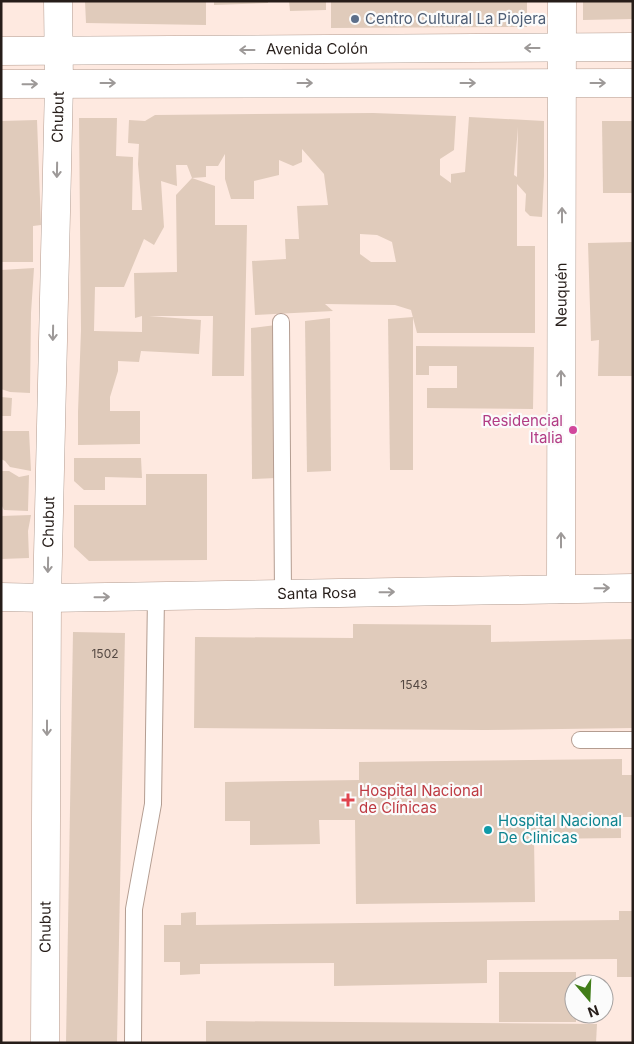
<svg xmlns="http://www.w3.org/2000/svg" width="634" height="1044" font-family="Inter,sans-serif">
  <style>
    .building { fill: #e0cbbb; fill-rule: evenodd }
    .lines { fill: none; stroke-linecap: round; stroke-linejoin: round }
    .service-casing { stroke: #b49d91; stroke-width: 18 }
    .minor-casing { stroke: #b49d91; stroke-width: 29 }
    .primary-casing { stroke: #b49d91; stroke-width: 29 }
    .service { stroke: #fff; stroke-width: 16 }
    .minor { stroke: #fff; stroke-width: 28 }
    .primary { stroke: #fff; stroke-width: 28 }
    .oneway { stroke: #9d9998 }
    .service-dot { fill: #5c6f8a; stroke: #fbfbfb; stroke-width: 2 }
    .hotel-dot { fill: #d1479c; stroke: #fbfbfb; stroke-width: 2 }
    .health-dot { fill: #e0444e; stroke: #fbfbfb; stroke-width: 2 }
    .culture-dot { fill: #0f9aa8; stroke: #fbfbfb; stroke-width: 2 }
    .labels { text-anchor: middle; stroke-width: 4.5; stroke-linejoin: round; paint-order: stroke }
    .number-label { font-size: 12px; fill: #544842 }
    .service-label { font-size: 15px; fill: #4e5e75; stroke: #fbfbfb; text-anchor: start }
    .street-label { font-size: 15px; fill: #261d19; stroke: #fbfbfb }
    .hotel-label { font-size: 15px; fill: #b23c85; stroke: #fbfbfb; text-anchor: end }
    .health-label { font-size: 15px; fill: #be3a42; stroke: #fbfbfb; text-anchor: start }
    .culture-label { font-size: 15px; fill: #0d838f; stroke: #fbfbfb; text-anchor: start }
  </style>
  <rect width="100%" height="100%" fill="#fee9e0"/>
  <!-- building -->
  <g class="building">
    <polygon points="85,1 206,1 206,25 86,23"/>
    <polygon points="214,1 268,1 268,3 214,5"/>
    <polygon points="289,1 326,1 326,10 290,11"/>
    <polygon points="331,1 527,1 527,27 331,28"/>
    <polygon points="583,1 633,1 633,19 583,20"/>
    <path d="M373,113L456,116L454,150L440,159V175L451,183V174L465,172L469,117L544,121V176L542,217L530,216L525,211L526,194L517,184V246H535V333H417L411,310L395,305L325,304L333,311L255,315L252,261L286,259L285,239H299L297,206L328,205L324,174L302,149V162L293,166L279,160V175L254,181V199H231L225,179V154L218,166H206V177L192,178L215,186V225H247L244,376H212L213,316H149L201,320L199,354L141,351L139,362L118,361V371L110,397V411H140V444L78,445V412L81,330L79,118H117L116,156L133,157L132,210H142L138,164L139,144L128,143L129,120L145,121L155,115ZM518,127L517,177L514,175ZM176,165H187L192,178L176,195L177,272L134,273L135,318L142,316V332L94,331L95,287H124L144,239L154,245L164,227L161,181L177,186ZM360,234L377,235L392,242L396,262H371L360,254Z"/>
    <polygon points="37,120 41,225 33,226 33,262 1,262 1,121"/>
    <polygon points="602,121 633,121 633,193 603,193"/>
    <polygon points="633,242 633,376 598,376 599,340 591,341 588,243"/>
    <polygon points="34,268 31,313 30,393 10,392 1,389 1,270"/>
    <polygon points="413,317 413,470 390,470 388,319"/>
    <polygon points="330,318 331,471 307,472 305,321"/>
    <polygon points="276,325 276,478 252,479 251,328"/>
    <polygon points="416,346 534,347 533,409 427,408 427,388 457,388 457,366 429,366 429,375 416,375"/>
    <polygon points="1,397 12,398 11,416 1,416"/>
    <polygon points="1,431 29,431 31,471 10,467 5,461 1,459"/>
    <polygon points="74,458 141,458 142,478 105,477 105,490 84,490 74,481"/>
    <polygon points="1,471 9,471 19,477 29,475 28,511 4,510 1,504"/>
    <polygon points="146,474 207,474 207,560 89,561 74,547 74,505 146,505"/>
    <polygon points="31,515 28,531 29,558 1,559 1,516"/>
    <polygon points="353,624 491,625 491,642 633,639 633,728 485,730 194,728 195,637 353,638"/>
    <polygon points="73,632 125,633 117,1043 66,1043"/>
    <polygon points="622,759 622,775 633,775 633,817 621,817 621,838 534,839 535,902 356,904 355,820 319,820 320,844 250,845 250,821 225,821 225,782 359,780 359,762"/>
    <polygon points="619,911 633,911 633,977 617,977 617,959 487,960 487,983 334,986 334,963 200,964 200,974 180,975 180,962 164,962 164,925 181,925 181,913 196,912 196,925 619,920"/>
    <polygon points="499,972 576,972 576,984 574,984 574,1014 576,1014 576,1022 499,1022"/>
    <polygon points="206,1021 597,1024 596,1043 206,1043"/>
  </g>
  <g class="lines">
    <!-- service casing -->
    <g class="service-casing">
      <g id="service">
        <polyline points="281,322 283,594"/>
        <polyline points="580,740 633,740"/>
        <polyline points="133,1043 134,909 153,804 156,596"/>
      </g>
    </g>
    <!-- minor casing -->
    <g class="minor-casing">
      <g id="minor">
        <path id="s1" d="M561,589L562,1"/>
        <path id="s2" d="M1,597L47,598L633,588"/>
        <path id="s3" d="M45,1043L47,598L59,84L58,1"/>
      </g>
    </g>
    <!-- primary casing -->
    <g class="primary-casing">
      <g id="primary">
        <path id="s4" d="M1,51L633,47"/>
        <polyline points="1,84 633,83"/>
      </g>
    </g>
    <!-- service -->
    <use href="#service" class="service"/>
    <!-- minor -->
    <use href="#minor" class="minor"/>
    <!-- primary -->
    <use href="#primary" class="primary"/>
  </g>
  <!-- one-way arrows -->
  <defs><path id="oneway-shaft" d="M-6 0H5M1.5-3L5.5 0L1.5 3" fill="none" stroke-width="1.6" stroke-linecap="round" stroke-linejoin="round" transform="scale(1.25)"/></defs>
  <g class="oneway">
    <use href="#oneway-shaft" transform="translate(532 48) rotate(180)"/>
    <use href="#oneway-shaft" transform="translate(247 50) rotate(180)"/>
    <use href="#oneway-shaft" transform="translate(108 83)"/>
    <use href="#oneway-shaft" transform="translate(305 83)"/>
    <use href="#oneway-shaft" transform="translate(468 83)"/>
    <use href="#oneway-shaft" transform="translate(598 83)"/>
    <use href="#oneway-shaft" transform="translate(30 84) rotate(-1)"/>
    <use href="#oneway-shaft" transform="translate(57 170) rotate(91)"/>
    <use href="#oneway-shaft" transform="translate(562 215) rotate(-90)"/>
    <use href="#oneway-shaft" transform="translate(53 333) rotate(91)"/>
    <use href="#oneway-shaft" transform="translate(561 378) rotate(-90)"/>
    <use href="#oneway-shaft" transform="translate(561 540) rotate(-90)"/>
    <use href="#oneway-shaft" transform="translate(48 565) rotate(91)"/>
    <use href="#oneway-shaft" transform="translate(602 588) rotate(-1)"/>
    <use href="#oneway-shaft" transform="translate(387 592) rotate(-1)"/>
    <use href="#oneway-shaft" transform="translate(102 597) rotate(-1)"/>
    <use href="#oneway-shaft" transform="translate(47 728) rotate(90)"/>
  </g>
  <!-- markers -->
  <circle class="service-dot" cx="355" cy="19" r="5"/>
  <circle class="hotel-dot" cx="573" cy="430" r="5"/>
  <path class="health-dot" d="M345.5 792.5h5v5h5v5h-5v5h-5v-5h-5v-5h5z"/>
  <circle class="culture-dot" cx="488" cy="830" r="5"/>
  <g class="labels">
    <!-- number labels -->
    <g class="number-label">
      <text x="105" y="658">1502</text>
      <text x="414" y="689">1543</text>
    </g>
    <!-- service labels -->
    <g class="service-label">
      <text x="365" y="24">Centro Cultural La Piojera</text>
    </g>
    <!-- street labels -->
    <g class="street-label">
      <text dy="5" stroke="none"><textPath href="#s4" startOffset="316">Avenida Colón</textPath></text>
      <text dy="5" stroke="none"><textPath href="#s3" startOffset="926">Chubut</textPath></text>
      <text dy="5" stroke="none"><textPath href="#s1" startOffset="294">Neuquén</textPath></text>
      <text dy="5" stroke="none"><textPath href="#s3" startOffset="521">Chubut</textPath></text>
      <text dy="5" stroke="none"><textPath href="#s2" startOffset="316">Santa Rosa</textPath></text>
      <text dy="5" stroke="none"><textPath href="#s3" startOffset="116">Chubut</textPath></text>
    </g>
    <!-- hotel labels -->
    <g class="hotel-label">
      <text x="563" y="426">Residencial<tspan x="563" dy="17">Italia</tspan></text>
    </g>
    <!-- health labels -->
    <g class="health-label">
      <text x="359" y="796">Hospital Nacional<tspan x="359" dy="17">de Clínicas</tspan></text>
    </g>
    <!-- culture labels -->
    <g class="culture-label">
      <text x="498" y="826">Hospital Nacional<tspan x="498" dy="17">De Clinicas</tspan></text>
    </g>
  </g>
  <!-- border -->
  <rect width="634" height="1044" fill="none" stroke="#261d19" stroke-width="5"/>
  <!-- north arrow -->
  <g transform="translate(589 999) rotate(161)"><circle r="24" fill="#fbfbfb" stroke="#a6a2a1"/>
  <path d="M0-4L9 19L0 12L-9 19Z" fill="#417d19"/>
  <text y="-8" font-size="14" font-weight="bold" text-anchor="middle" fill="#261d19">N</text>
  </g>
</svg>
